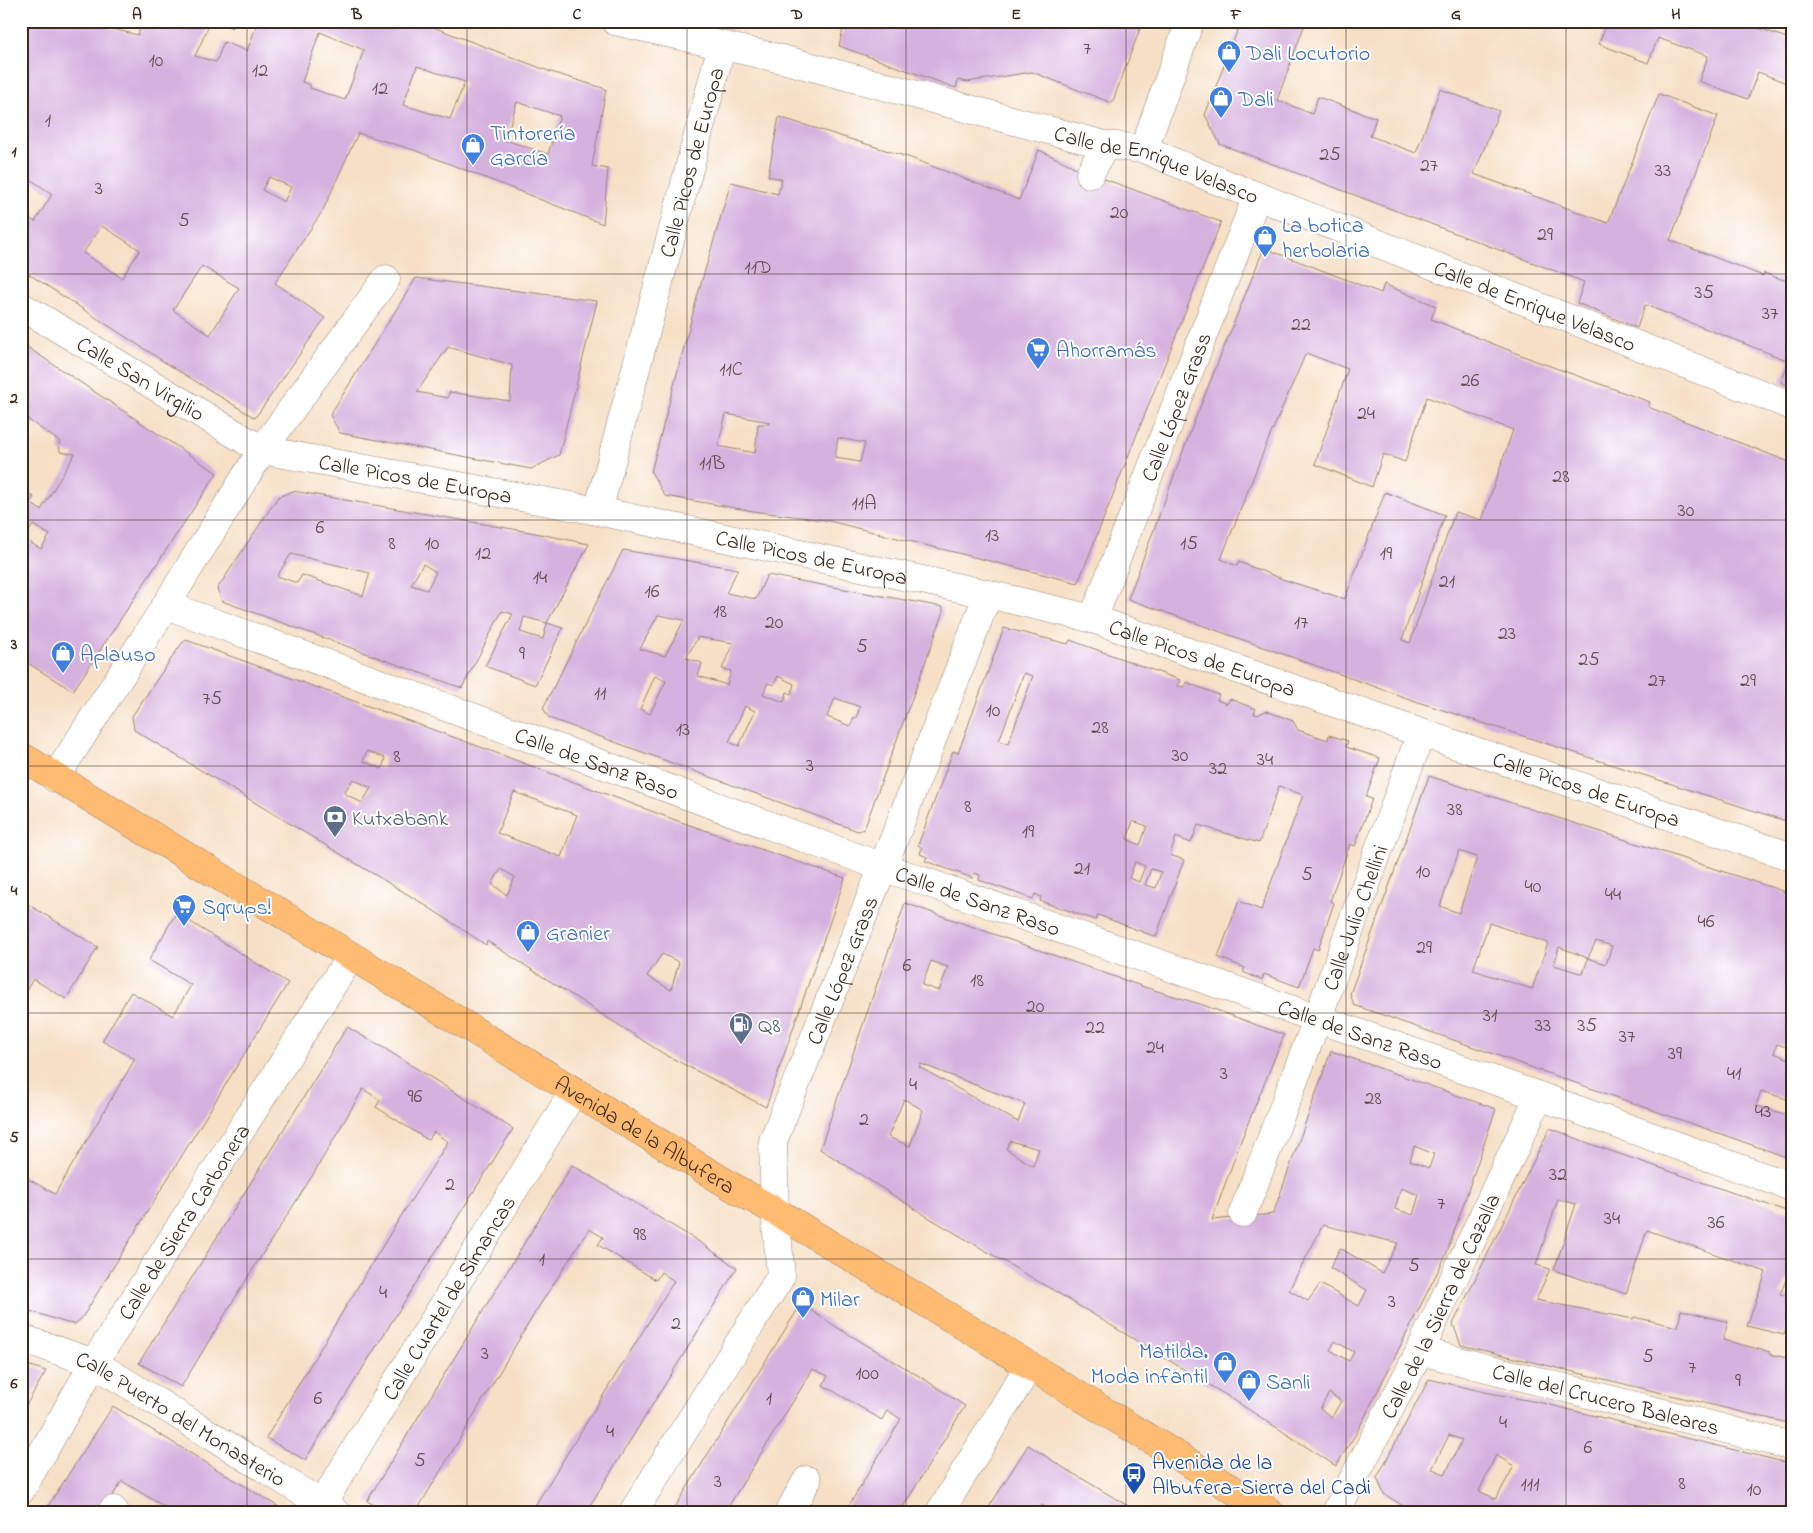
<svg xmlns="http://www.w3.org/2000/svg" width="1813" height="1533" font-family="'Indie Flower',sans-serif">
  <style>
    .building { fill: #d5b1df; fill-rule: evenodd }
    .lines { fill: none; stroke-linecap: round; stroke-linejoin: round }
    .minor-casing { stroke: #988472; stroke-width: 29 }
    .major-casing { stroke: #988472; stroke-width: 29 }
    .minor { stroke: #fff; stroke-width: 28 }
    .major { stroke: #ffbb71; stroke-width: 28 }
    .grid { fill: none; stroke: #3b2a1e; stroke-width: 1; stroke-opacity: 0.55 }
    .labels { text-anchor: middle; stroke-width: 4; stroke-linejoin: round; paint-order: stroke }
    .number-label { font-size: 20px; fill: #624c4e }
    .shop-label { font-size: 22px; fill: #366cbe; stroke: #fff; text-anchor: start }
    .street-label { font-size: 22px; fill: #3b2a1e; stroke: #fff }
    .service-label { font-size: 22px; fill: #4e5e75; stroke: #fff; text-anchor: start }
    .transit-label { font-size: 22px; fill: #164399; stroke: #fff; text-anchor: start }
    .neatline { fill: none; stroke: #3b2a1e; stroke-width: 2 }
    .grid-label { font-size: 16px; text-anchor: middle; font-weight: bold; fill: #3b2a1e }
  </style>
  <rect width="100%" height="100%" fill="#fff"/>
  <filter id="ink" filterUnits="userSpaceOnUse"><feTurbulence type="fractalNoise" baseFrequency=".02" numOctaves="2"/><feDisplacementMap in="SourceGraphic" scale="10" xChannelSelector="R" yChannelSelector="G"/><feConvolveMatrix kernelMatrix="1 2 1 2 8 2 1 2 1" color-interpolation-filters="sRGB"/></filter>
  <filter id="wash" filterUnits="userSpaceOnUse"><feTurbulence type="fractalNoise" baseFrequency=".0096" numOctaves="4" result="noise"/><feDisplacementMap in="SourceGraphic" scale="20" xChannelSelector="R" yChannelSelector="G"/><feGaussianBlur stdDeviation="1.12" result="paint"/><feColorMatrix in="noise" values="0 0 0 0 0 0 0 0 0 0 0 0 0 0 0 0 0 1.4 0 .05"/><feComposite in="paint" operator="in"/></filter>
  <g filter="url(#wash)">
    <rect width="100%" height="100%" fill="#f6dfc5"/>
    <g id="blocks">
      <!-- building -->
      <g class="building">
        <path d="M21,21H96L95,23L117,30L138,35L142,21H211L195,56L216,62L224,42L247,51L258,21H417L551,72L606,89L592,166L608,169L603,224L414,150L358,133L323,210L275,283L325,318L255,418L166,363L21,269V212L35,222L52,194L21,173ZM320,32L364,50L345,100L310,88V85L302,82ZM417,66L465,82L450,119L403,105ZM517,102L560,116L548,154L505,140ZM269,177L291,187L284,202L262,190ZM102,226L140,250L122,278L83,253ZM202,266L239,288L210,335L173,310Z"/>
        <polygon points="217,21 235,21 232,28"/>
        <polygon points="696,21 732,21 730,30"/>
        <polygon points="845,21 1143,21 1112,103 1032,72 967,82 958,80 956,88 839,46"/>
        <polygon points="1241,21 1306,21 1277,100 1312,114 1318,97 1376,118 1370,136 1416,153 1440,89 1499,111 1474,174 1608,223 1659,94 1718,116 1670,240 1763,276 1764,273 1792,283 1792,387 1781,383 1789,361 1645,305 1637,328 1577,303 1584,282 1220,144 1205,115"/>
        <polygon points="1536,21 1550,21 1549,26"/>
        <polygon points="1607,21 1740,21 1792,40 1792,85 1758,72 1748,99 1699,81 1708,56 1658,38 1648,63 1599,44"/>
        <path d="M779,117L911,158L1019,200L1039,150L1083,171L1221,222L1078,583L825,520L759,512L665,496L651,472L698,294L731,182L778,194L782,179L768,176ZM726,414L769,422V424H758L755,453L718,446ZM838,438L865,443L860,462L835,458Z"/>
        <path d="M1264,248L1381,293L1384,284L1436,306L1431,319L1536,361L1650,402L1648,407L1792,463V823L1421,703L1128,599L1196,417ZM1306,353L1348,369L1315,464L1372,487L1383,454L1405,462L1427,397L1513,430L1482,520L1455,512L1410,643L1402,640L1445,515L1385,492L1345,599L1285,580L1239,562L1237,566L1221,559L1266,445Z"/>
        <path d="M416,278L597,301L559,455L531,469L340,433L330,415ZM448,347L512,365L510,401L449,392L448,398L417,392Z"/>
        <path d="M21,343L217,473L73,691L21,659V490L34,497L30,503L41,510L75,454L60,452L59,441L27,419L21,427ZM33,525L50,535L41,549L24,539Z"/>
        <path d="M293,491L530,532L589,544L547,623L524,617L520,632L543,639L547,623L563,628L535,685L485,666L513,614L502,611L462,688L222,601L217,589L278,497ZM291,554L370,573L363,596L302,575L297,583L277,576ZM423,564L436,572L427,590L411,585Z"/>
        <path d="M623,550L738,569L726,593L756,599L767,575L943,607V614L864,829L858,831L549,718L543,708ZM658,615L684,620L665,656L640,649ZM698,637L733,643L722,669L731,671L727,685L698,676L702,663L686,658ZM655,676L666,681L650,714L640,709ZM778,676L794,684L791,694L787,692L784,702L763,694L768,683L774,685ZM835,698L860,707L856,718L854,717L850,726L827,717ZM745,706L755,711L739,746L729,742Z"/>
        <path d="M1004,628L1068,644L1070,640L1180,680L1177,686L1184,687L1186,682L1219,695L1217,700L1227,704L1230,699L1256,709L1254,714L1259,715L1261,713L1266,711L1293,721L1298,730L1328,740L1329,735L1348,741L1346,747L1380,758L1366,797L1372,799L1355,846L1350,844L1330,901L1334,903L1318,950L1313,948L1299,987L1264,974L1262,980L1243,972L1245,968L1218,957L1239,901L1261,910L1303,795L1279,786L1259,843L1198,825L1191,843L1176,837L1170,855L1184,860L1156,937L1098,915L1096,920L1040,901L1041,897L1035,894L1033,899L979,880L980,875L974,873L973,878L925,861L927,857L920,854L922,848L918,845L953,751L958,753ZM1024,673L1033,676L1008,744L999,741ZM1133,821L1147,826L1140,845L1127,839ZM1135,862L1145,866L1139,882L1129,878ZM1151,869L1161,872L1156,888L1145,885Z"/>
        <path d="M186,640L475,745L678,821L845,878L766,1107L664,1054L487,941L486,945L422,903L134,730L132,716L182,643ZM367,751L385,758L382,769L363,761ZM353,779L371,788L362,803L344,793ZM514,792L577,815L561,857L497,833ZM501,869L515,877L507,895L492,884ZM662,954L679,962L671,990L647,976Z"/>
        <path d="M1429,776L1792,894V1049L1777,1044L1774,1053L1792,1060V1159L1354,1005L1350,994ZM1459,851L1477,857L1459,913L1440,906ZM1489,923L1548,943L1532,989L1473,970ZM1596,941L1612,946L1606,964L1588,958L1583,974L1554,965L1559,947L1588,958ZM1761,1091L1790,1100L1785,1114L1756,1106Z"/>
        <polygon points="21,900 98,947 66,999 33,979 21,999"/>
        <path d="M905,903L1144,987L1203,1005L1284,1035L1242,1138L1212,1220L1273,1214L1331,1051L1496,1109L1446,1255L1357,1432L1336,1466L1234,1400L1053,1290L931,1219L820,1149ZM931,961L948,967L939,991L922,985ZM921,1064L1025,1104L1018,1122L919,1067ZM904,1099L923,1110L910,1146L888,1137ZM1010,1141L1039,1149L1033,1166L1006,1149ZM1414,1146L1434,1154L1429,1168L1410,1161ZM1401,1188L1419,1195L1413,1215L1395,1209ZM1323,1225L1398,1243L1382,1273L1340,1248L1330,1268L1367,1290L1359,1306L1320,1284L1308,1301L1289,1290ZM1335,1341L1354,1352L1349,1361L1330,1350ZM1329,1393L1341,1401L1332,1417L1320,1409Z"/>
        <polygon points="176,913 288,983 82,1318 75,1324 67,1323 21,1308 21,1175 55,1194 135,1059 102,1041 131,992 173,1016 191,985 149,960"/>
        <polygon points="347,1027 387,1050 513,1129 305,1460 266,1438 396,1224 448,1142 434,1132 428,1140 376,1107 380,1100 363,1089 314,1173 246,1280 181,1387 139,1363"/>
        <polygon points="1550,1128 1596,1146 1792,1213 1792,1279 1787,1278 1780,1294 1792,1297 1792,1311 1784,1335 1747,1326 1766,1272 1647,1230 1626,1294 1554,1270 1576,1204 1558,1199 1536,1265 1550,1269 1536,1300 1633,1319 1634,1317 1678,1327 1681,1310 1728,1322 1723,1340 1770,1352 1769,1354 1792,1359 1792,1424 1461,1345 1453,1324"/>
        <polygon points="572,1165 698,1241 737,1268 586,1512 531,1512 674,1281 661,1272 656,1280 598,1245 603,1237 589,1229 536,1311 416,1512 386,1512 367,1501"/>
        <polygon points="801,1304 838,1328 924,1379 965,1406 900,1512 845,1512 901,1419 887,1410 882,1420 823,1385 828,1376 813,1369 725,1512 672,1512"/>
        <polygon points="21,1363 46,1371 21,1414"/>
        <path d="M1429,1379L1485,1392L1542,1403L1792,1464V1512H1413L1384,1494L1377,1478ZM1449,1435L1462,1440L1445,1474L1432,1469ZM1496,1455L1514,1466L1496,1499L1479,1491Z"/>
        <polygon points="113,1406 287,1512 173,1512 122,1481 102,1512 44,1512"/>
        <polygon points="1028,1445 1064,1468 1138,1512 1054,1512 1042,1505 1037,1512 986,1512"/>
      </g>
    </g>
  </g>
  <g filter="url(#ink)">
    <use href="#blocks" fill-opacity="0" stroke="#988472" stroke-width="1"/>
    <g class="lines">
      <!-- minor casing -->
      <g class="minor-casing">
        <g id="minor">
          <path id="s1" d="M615,21L782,59L1105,145L1144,149L1211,178L1792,406"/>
          <polyline points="1144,149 1190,21"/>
          <polyline points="1090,174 1105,145"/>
          <path id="s2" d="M21,306L262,450L386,279"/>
          <path id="s3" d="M598,511L722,45"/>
          <path id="s4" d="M166,605L883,867L1539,1096L1792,1187"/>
          <path id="s5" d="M1093,619L1257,196"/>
          <path id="s6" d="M55,778L166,605L262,450L598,511L988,594L1093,619L1421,733L1792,857"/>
          <path id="s7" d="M1243,1213L1317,1020L1421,733"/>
          <path id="s8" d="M21,1338L94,1363L335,1512"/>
          <path id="s9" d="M1420,1351L1792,1446"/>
          <path id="s10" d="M21,1490L94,1363L350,957"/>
          <path id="s11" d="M322,1504L574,1091"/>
          <polyline points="113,1510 115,1512"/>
          <path id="s12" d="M633,1512L781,1276L775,1211L773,1141L894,839L988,594"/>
          <polyline points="789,1512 807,1480"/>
          <polyline points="940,1512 1029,1366"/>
          <path id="s13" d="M1336,1512L1420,1351L1539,1096"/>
        </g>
      </g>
      <!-- major casing -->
      <g class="major-casing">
        <g id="major">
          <path id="s14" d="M21,756L736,1189L775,1211L1270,1512"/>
        </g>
      </g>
      <!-- minor -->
      <use href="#minor" class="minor"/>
      <!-- major -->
      <use href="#major" class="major"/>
    </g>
  </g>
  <!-- grid -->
  <path class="grid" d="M247,21V1512M467,21V1512M687,21V1512M906,21V1512M1126,21V1512M1346,21V1512M1566,21V1512M21,274H1792M21,520H1792M21,766H1792M21,1013H1792M21,1259H1792"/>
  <!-- icons -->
  <defs>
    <g id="shop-pin" transform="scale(1.25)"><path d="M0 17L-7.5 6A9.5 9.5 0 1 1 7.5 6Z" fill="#3f7fe0" stroke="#fff"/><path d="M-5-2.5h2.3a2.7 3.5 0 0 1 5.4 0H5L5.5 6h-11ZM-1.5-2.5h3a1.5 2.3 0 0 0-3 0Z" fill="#fff"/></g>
    <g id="supermarket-pin" transform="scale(1.25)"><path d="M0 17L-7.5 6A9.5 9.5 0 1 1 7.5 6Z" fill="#3f7fe0" stroke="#fff"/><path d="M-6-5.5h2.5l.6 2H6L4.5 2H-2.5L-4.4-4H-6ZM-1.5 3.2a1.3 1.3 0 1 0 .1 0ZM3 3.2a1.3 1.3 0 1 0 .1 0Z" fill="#fff"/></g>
    <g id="bank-pin" transform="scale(1.25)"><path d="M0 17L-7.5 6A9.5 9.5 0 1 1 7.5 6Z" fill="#5c6f8a" stroke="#fff"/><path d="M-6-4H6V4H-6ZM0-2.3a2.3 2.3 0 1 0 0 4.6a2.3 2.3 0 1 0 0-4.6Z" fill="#fff"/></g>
    <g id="fuel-pin" transform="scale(1.25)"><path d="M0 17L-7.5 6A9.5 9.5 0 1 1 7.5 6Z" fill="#5c6f8a" stroke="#fff"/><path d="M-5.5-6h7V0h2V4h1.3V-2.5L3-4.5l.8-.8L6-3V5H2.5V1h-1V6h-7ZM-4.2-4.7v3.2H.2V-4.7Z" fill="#fff"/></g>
    <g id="bus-pin" transform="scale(1.25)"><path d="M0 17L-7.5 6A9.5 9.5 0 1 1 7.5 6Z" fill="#1a4fb4" stroke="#fff"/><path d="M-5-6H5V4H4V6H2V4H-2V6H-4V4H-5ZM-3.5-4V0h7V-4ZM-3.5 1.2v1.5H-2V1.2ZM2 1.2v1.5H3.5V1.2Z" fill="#fff"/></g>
  </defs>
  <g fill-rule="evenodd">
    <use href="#shop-pin" x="1229" y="52"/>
    <use href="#shop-pin" x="1221" y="98"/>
    <use href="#shop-pin" x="473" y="145"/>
    <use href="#shop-pin" x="1265" y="237"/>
    <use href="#supermarket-pin" x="1038" y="349"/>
    <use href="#shop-pin" x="63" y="653"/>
    <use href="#bank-pin" x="335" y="817"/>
    <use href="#supermarket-pin" x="184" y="906"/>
    <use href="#shop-pin" x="528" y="932"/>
    <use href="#fuel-pin" x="741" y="1024"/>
    <use href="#shop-pin" x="803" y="1298"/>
    <use href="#shop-pin" x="1225" y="1363"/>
    <use href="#shop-pin" x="1249" y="1381"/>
    <use href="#bus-pin" x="1134" y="1474"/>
  </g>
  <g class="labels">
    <!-- number labels -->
    <g class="number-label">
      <text x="1087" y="54">7</text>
      <text x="156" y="66">10</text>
      <text x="260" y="76">12</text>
      <text x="380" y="94">12</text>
      <text x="48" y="126">1</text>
      <text x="1330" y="160">25</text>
      <text x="1429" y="171">27</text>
      <text x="1663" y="176">33</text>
      <text x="99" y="194">3</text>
      <text x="1119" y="218">20</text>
      <text x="184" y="226">5</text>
      <text x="1545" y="240">29</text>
      <text x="758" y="273">11D</text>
      <text x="1704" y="298">35</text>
      <text x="1770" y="319">37</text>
      <text x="1301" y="330">22</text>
      <text x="731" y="375">11C</text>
      <text x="1470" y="386">26</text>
      <text x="1366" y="419">24</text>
      <text x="712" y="469">11B</text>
      <text x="1561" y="482">28</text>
      <text x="864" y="509">11A</text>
      <text x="1686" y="516">30</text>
      <text x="320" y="533">6</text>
      <text x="992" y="541">13</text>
      <text x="392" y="549">8</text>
      <text x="432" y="549">10</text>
      <text x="1189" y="549">15</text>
      <text x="483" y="559">12</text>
      <text x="1386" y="559">19</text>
      <text x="540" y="583">14</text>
      <text x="1447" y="587">21</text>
      <text x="652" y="597">16</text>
      <text x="720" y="617">18</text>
      <text x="774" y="628">20</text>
      <text x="1301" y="628">17</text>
      <text x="1507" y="639">23</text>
      <text x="862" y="652">5</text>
      <text x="522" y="659">9</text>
      <text x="1589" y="665">25</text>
      <text x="1657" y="686">27</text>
      <text x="1748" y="686">29</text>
      <text x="600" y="699">11</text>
      <text x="212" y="704">75</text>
      <text x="993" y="716">10</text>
      <text x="1100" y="733">28</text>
      <text x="683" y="735">13</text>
      <text x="1180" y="761">30</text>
      <text x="397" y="762">8</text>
      <text x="1265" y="765">34</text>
      <text x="810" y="771">3</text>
      <text x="1218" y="774">32</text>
      <text x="968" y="812">8</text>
      <text x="1455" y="815">38</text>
      <text x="1028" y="837">19</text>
      <text x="1082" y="874">21</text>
      <text x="1423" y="877">10</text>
      <text x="1307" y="880">5</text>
      <text x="1533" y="892">40</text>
      <text x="1613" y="900">44</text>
      <text x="1706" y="927">46</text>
      <text x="1424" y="953">29</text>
      <text x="907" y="971">6</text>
      <text x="977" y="986">18</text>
      <text x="1035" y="1012">20</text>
      <text x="1490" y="1021">31</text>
      <text x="1543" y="1031">33</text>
      <text x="1587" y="1031">35</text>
      <text x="1095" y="1033">22</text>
      <text x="1627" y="1042">37</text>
      <text x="1155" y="1053">24</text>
      <text x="1675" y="1059">39</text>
      <text x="1224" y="1079">3</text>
      <text x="1734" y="1079">41</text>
      <text x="913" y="1090">4</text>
      <text x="415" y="1102">96</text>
      <text x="1373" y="1104">28</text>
      <text x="1763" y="1117">43</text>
      <text x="864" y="1125">2</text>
      <text x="1558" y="1180">32</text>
      <text x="450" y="1190">2</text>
      <text x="1441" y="1209">7</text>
      <text x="1612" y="1224">34</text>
      <text x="1716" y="1228">36</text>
      <text x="640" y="1240">98</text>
      <text x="542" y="1265">1</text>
      <text x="1414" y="1271">5</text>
      <text x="383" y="1298">4</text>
      <text x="1392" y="1307">3</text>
      <text x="676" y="1329">2</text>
      <text x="485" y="1359">3</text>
      <text x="1648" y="1362">5</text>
      <text x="1692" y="1373">7</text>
      <text x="867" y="1379">100</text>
      <text x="1738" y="1386">9</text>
      <text x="318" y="1404">6</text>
      <text x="769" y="1404">1</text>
      <text x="1503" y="1428">4</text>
      <text x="610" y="1437">4</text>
      <text x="1588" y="1453">6</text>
      <text x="420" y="1466">5</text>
      <text x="718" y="1487">3</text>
      <text x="1682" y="1489">8</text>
      <text x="1530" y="1490">111</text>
      <text x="1754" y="1495">10</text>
    </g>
    <!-- shop labels -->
    <g class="shop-label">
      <text x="1246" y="60">Dali Locutorio</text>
      <text x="1238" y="106">Dali</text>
      <text x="490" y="140">Tintorería<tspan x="490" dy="25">García</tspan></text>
      <text x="1282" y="232">La botica<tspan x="1282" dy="25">herbolaria</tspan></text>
      <text x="1056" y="357">Ahorramás</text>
      <text x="80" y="661">Aplauso</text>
      <text x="202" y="914">Sqrups!</text>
      <text x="546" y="940">Granier</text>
      <text x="820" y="1306">Milar</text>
      <text x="1208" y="1358" text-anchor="end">Matilda.<tspan x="1208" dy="25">Moda infantil</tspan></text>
      <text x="1266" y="1389">Sanli</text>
    </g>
    <!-- street labels -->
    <g class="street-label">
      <text dy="8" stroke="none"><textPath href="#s3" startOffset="361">Calle Picos de Europa</textPath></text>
      <text dy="8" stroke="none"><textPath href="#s1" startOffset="561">Calle de Enrique Velasco</textPath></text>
      <text dy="8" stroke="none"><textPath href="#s1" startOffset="966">Calle de Enrique Velasco</textPath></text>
      <text dy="8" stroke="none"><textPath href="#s2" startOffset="140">Calle San Virgilio</textPath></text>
      <text dy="8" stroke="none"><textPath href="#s5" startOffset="228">Calle López Grass</textPath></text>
      <text dy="8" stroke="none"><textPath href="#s6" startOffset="544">Calle Picos de Europa</textPath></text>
      <text dy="8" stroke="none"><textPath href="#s6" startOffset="948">Calle Picos de Europa</textPath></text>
      <text dy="8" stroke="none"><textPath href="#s6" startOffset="1352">Calle Picos de Europa</textPath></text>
      <text dy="8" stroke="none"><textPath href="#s4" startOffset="459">Calle de Sanz Raso</textPath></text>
      <text dy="8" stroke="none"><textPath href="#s6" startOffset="1758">Calle Picos de Europa</textPath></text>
      <text dy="8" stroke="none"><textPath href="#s4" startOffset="864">Calle de Sanz Raso</textPath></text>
      <text dy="8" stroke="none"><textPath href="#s7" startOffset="316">Calle Julio Chellini</textPath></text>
      <text dy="8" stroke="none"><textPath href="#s12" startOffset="598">Calle López Grass</textPath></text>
      <text dy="8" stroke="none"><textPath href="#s4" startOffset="1269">Calle de Sanz Raso</textPath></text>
      <text dy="8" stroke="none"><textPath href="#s14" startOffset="730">Avenida de la Albufera</textPath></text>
      <text dy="8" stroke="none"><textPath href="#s10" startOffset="314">Calle de Sierra Carbonera</textPath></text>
      <text dy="8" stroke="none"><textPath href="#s11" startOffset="242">Calle Cuartel de Simancas</textPath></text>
      <text dy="8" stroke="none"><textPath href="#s13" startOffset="231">Calle de la Sierra de Cazalla</textPath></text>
      <text dy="8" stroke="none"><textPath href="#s9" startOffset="192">Calle del Crucero Baleares</textPath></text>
      <text dy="8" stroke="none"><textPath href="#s8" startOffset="180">Calle Puerto del Monasterio</textPath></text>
    </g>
    <!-- service labels -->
    <g class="service-label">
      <text x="352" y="825">Kutxabank</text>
      <text x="758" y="1032">Q8</text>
    </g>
    <!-- transit labels -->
    <g class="transit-label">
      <text x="1152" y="1469">Avenida de la<tspan x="1152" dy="25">Albufera-Sierra del Cadi</tspan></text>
    </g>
  </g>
  <!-- margin -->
  <rect width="1813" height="1533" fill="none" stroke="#fff" stroke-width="55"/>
  <rect x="28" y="28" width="1758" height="1478" class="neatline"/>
  <g class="grid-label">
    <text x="137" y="19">A</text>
    <text x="357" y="19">B</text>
    <text x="577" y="19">C</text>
    <text x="797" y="19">D</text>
    <text x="1016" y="19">E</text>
    <text x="1236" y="19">F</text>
    <text x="1456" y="19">G</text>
    <text x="1676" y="19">H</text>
    <text x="14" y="156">1</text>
    <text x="14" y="403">2</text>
    <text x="14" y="649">3</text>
    <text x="14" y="895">4</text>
    <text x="14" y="1142">5</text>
    <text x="14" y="1388">6</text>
  </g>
</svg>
